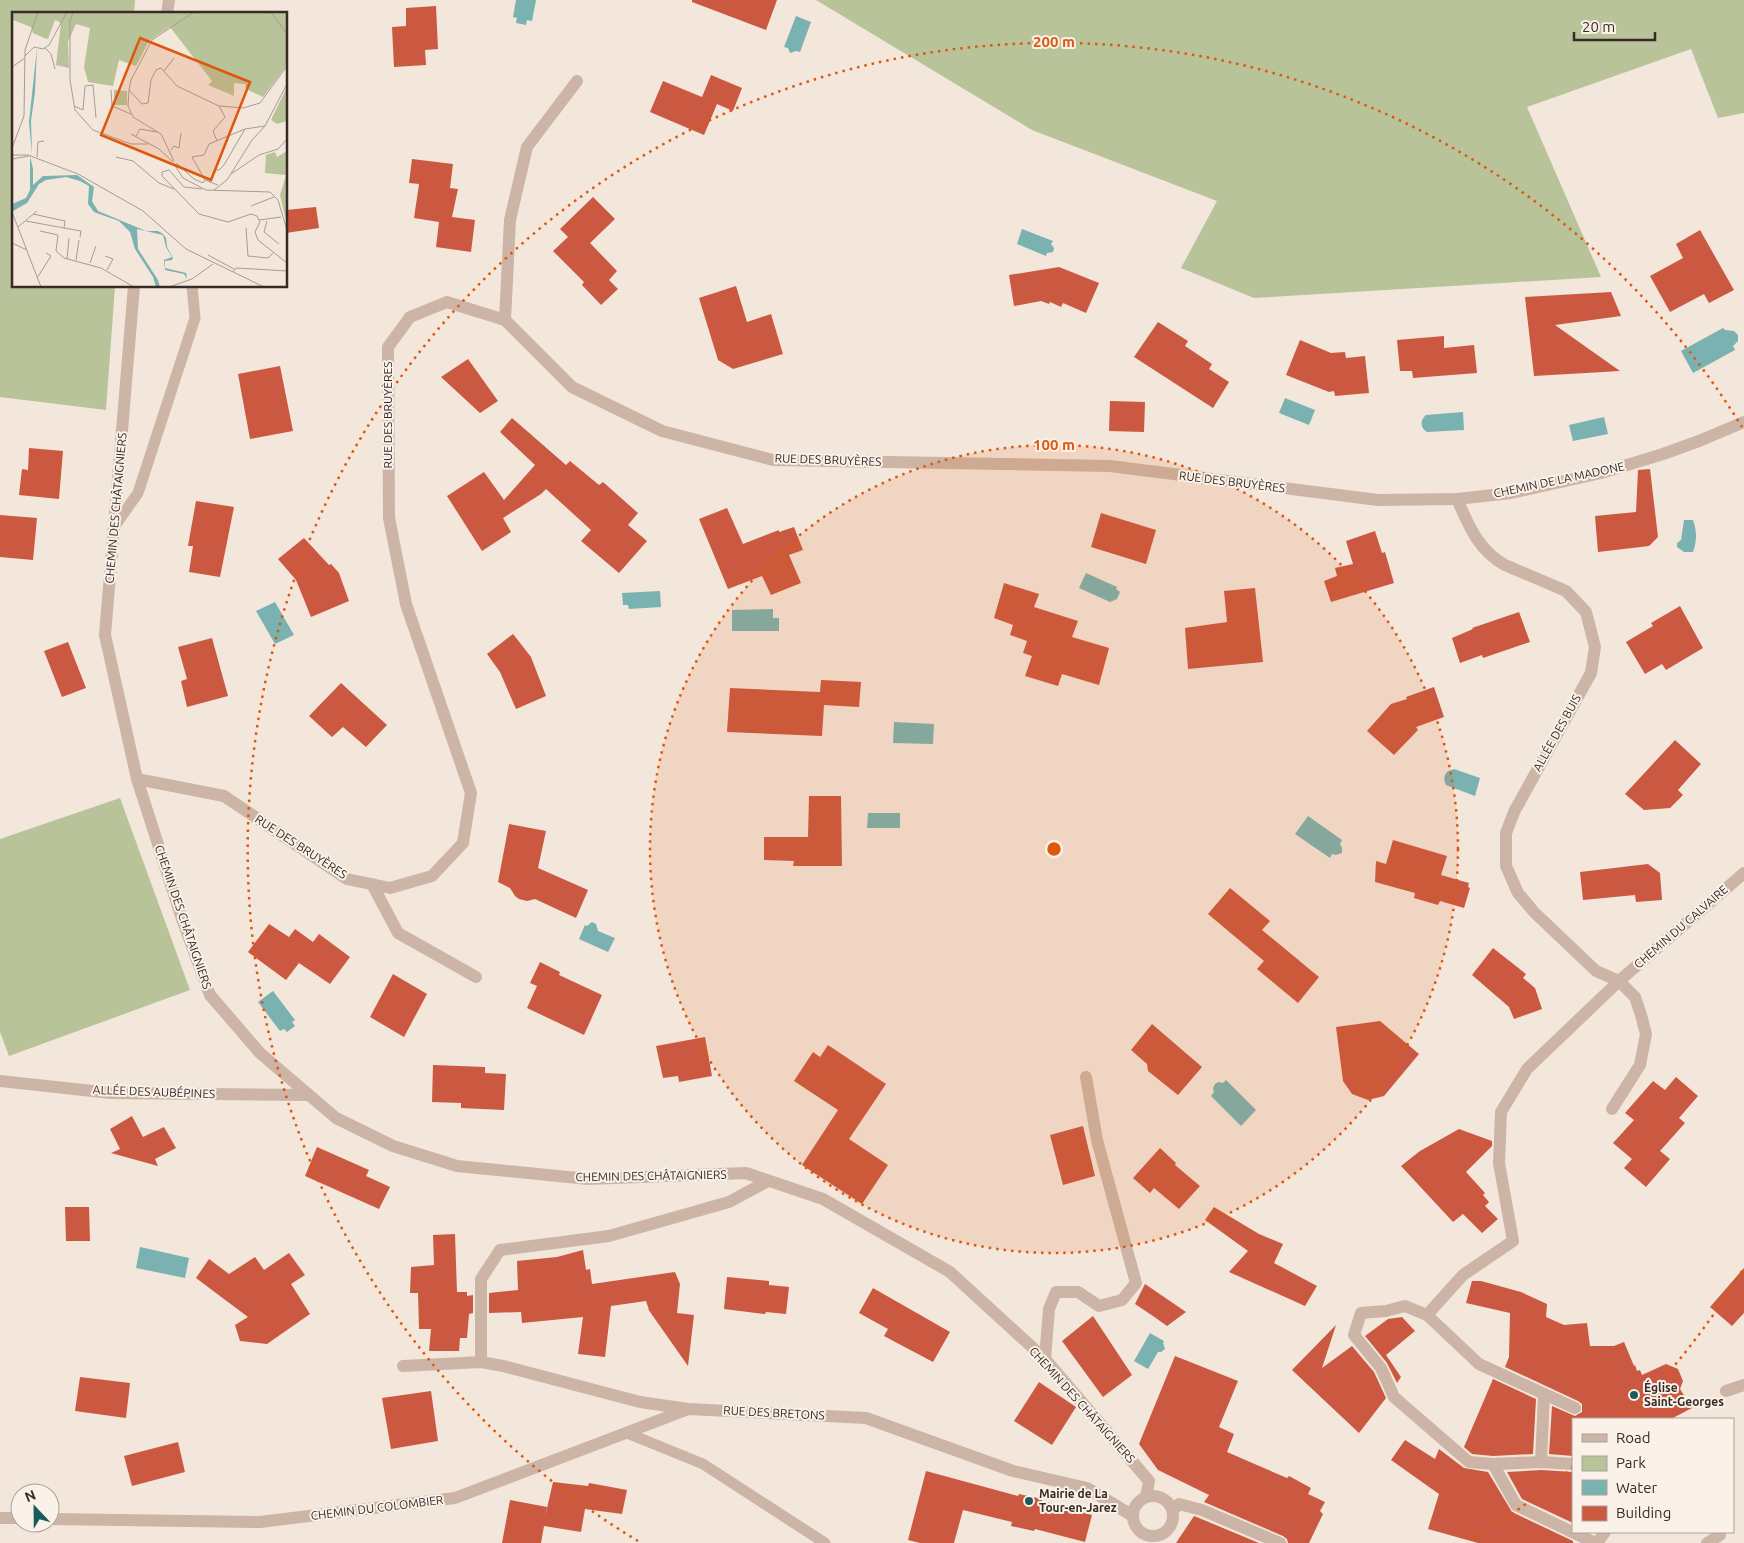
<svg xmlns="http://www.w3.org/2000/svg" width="1744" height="1543" font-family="Ubuntu,sans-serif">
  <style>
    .green { fill: #b8c39a }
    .water { fill: #79b2b0 }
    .building { fill: #cb5941 }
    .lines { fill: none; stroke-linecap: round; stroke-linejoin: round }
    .lane { stroke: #ccb5a6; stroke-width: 11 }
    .street { stroke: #ccb5a6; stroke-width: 12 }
    .ring { fill: none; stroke: #df570d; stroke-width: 2.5; stroke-dasharray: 2.5 5 }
    .poi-dot { fill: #1b5b5b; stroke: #faf1e8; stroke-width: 2 }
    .labels { text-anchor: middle; stroke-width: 4; stroke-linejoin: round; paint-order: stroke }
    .street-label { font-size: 12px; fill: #382b27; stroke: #faf1e8 }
    .poi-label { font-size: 12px; font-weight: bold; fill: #382b27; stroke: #faf1e8; text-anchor: start }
    .inset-road { fill: none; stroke: #a89b93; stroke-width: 1 }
    .view { fill: #df570d; fill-opacity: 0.15; stroke: #df570d; stroke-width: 2.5 }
    .inset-edge { fill: none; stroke: #382b27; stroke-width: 2.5 }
    .centre { fill: #df570d; stroke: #faf1e8; stroke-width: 2.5 }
    .ring-label { font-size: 15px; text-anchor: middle; font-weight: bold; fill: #df570d; stroke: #faf1e8; stroke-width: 4; stroke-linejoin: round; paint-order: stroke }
  </style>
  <rect width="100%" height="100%" fill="#f3e6db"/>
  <!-- green -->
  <g class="green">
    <polygon points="0,0 135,0 134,14 14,14 14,286 115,286 106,410 0,397"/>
    <polygon points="816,0 1744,0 1744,113 1718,118 1691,49 1527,107 1601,277 1254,298 1181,268 1217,201 1032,130"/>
    <polygon points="120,798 190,990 9,1056 0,1032 0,839"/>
  </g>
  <!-- water -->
  <g class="water">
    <polygon points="516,0 536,0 532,21 527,20 526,25 516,23 517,18 513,17"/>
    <polygon points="796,16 811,22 800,52 796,51 790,53 788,48 784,47"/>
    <polygon points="1022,229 1053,241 1051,244 1054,248 1053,252 1047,253 1046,256 1017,244"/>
    <polygon points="1723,328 1725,330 1734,331 1738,335 1738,341 1733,346 1735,350 1693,373 1681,351"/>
    <polygon points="1285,398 1315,410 1309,425 1279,413"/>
    <path d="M1463,412L1464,430L1427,432C1420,428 1420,420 1426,415Z"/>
    <polygon points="1604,417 1608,434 1573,441 1569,425"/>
    <path d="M1684,520H1693C1697,532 1697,540 1693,552H1684L1677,547V543L1681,540Z"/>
    <polygon points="1086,573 1117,587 1116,589 1120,592 1117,599 1110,602 1079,588"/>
    <polygon points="660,591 661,607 629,609 628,605 623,605 622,593"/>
    <polygon points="275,602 294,635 275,644 256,611"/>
    <polygon points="773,609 773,618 779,618 779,631 732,631 732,610"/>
    <polygon points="894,722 934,724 933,744 893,743"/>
    <path d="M1454,769L1480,778L1475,796L1446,785C1442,777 1445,771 1454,769Z"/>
    <polygon points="868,813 900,813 900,828 867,828"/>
    <polygon points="1308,816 1342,840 1340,844 1342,848 1342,853 1336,855 1332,854 1330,858 1295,834"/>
    <polygon points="592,922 596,924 598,931 615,938 608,952 579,939 585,925 587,926"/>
    <polygon points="273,991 295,1020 292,1022 295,1026 287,1032 284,1029 280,1031 258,1002"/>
    <polygon points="1226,1080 1256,1110 1241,1126 1211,1096 1214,1092 1213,1088 1215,1084 1218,1082 1223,1083"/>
    <polygon points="140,1247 189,1258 185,1278 136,1268"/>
    <polygon points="1150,1333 1164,1341 1163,1343 1165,1349 1161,1352 1158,1352 1148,1369 1134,1361"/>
  </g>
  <!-- building -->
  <g class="building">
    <polygon points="692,0 777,0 766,30 692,2"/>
    <polygon points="436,6 438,49 425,50 426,65 394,67 392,27 406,26 406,8"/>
    <polygon points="711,75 742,88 733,111 717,104 704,135 650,112 663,81 702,97"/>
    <polygon points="412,159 453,164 450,188 458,189 452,217 475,220 471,252 436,247 439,222 414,218 419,184 409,183"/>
    <polygon points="593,197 615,219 590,243 617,271 609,280 618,289 601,305 582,285 584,282 553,251 568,237 560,229"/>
    <polygon points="316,207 319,228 286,233 286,210"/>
    <polygon points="1700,230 1734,290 1709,303 1704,294 1670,312 1650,276 1683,258 1676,244"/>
    <polygon points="1059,267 1099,283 1086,313 1063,303 1061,307 1050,302 1049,304 1041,301 1014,306 1009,275"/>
    <polygon points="736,286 747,322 771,314 783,354 733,369 718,360 699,298"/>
    <polygon points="1611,292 1621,316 1555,325 1620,371 1534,376 1525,297"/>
    <polygon points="1158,322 1188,341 1185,346 1212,364 1209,369 1229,382 1213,408 1134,357"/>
    <polygon points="1444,336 1444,348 1474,345 1477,373 1413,378 1412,371 1400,371 1397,340"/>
    <polygon points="1300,340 1331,353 1345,352 1346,358 1365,356 1369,393 1335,396 1334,391 1329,392 1286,375"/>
    <polygon points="468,359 498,401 480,413 441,377"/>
    <polygon points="280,366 293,431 250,439 238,374"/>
    <polygon points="1110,401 1145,402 1144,432 1109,431"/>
    <polygon points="512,418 566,465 570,461 599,485 603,482 638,513 628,525 647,541 619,573 581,541 591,530 546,489 541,494 503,518 511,532 482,551 447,496 484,472 504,500 535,465 500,432"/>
    <polygon points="29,448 63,451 59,499 19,495 22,469 28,470"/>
    <polygon points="1650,469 1658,537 1649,546 1598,552 1595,516 1636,512 1638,470"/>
    <polygon points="196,501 234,507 220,577 189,572 193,546 188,546"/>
    <polygon points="727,508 743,544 779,530 779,532 794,527 803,550 789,555 801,583 771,595 762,576 728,589 699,519"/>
    <polygon points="1101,513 1156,530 1146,564 1091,547"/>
    <polygon points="0,515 37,518 33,560 0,557"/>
    <polygon points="1375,531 1382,553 1385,552 1394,583 1331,602 1324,581 1337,576 1335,568 1353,564 1346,541"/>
    <polygon points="304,538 329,565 331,564 339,573 349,601 311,617 296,580 278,559"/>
    <polygon points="1004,583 1039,594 1034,607 1078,621 1072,637 1109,648 1099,685 1062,674 1058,686 1025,676 1032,656 1023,653 1027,641 1010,635 1013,625 994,618"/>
    <polygon points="1255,588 1263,662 1188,669 1185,628 1227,622 1224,591"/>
    <polygon points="1680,606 1703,648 1666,670 1662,664 1645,674 1626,642 1653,626 1651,623"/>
    <polygon points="1519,612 1530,642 1483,658 1482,655 1460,663 1452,638 1473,629 1472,628"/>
    <polygon points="513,634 531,657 546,696 516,709 500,672 487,654"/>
    <polygon points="212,638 228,696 187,707 181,681 187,679 178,647"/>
    <polygon points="68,642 86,688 62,697 44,651"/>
    <polygon points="821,680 861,682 859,707 824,705 822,736 727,732 730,688 820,692"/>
    <polygon points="341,683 387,725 366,747 343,727 332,737 309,716"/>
    <polygon points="1434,687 1444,717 1416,727 1418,730 1394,755 1367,731 1391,704 1407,699 1406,697"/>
    <polygon points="1675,740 1701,764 1678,790 1683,795 1670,808 1644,810 1625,794"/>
    <polygon points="809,796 841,796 842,866 793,866 794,861 764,860 764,837 808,837"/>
    <polygon points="509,824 546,831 538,868 588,890 576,918 535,899 527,901 519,899 515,896 510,888 498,882"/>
    <polygon points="1393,840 1447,856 1441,875 1469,883 1468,887 1470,888 1464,908 1440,901 1438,905 1414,898 1415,893 1375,882 1376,861 1386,864"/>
    <polygon points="1648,864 1660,873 1662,900 1636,902 1635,895 1583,900 1580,872"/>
    <polygon points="1230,888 1270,921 1262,930 1319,977 1298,1003 1257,969 1264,961 1208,914"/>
    <polygon points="269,924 289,937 295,929 313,942 319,934 350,957 330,984 299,963 286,980 248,952"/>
    <polygon points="1493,948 1526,974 1523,978 1535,988 1542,1009 1514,1019 1509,1007 1472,975"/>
    <polygon points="540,962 560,972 559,975 602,995 584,1035 527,1008 537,986 530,983"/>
    <polygon points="393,974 427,994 404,1037 370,1017"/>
    <polygon points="1380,1021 1419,1054 1384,1096 1368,1100 1352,1094 1343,1081 1336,1027"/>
    <polygon points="1152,1024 1202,1067 1178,1095 1148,1071 1147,1064 1131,1050"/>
    <polygon points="705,1037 712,1076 679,1082 678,1076 663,1078 656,1046"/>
    <polygon points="828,1045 886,1084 849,1139 888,1165 862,1204 802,1165 838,1110 794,1081 813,1052 820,1057"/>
    <polygon points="433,1065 485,1067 485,1073 506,1074 504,1110 461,1108 461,1103 432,1102"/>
    <polygon points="1676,1077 1698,1096 1679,1118 1685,1123 1660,1151 1670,1159 1646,1187 1624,1168 1632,1159 1613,1143 1634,1120 1625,1113 1653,1081 1665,1090"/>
    <polygon points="132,1116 143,1137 164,1127 176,1148 155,1159 158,1166 111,1153 120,1149 110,1129"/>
    <polygon points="1083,1126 1095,1176 1063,1185 1050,1135"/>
    <polygon points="1459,1129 1492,1141 1492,1146 1466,1172 1485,1193 1483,1195 1489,1202 1485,1206 1498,1219 1482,1233 1463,1214 1453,1222 1401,1166 1420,1151"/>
    <polygon points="317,1147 369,1170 366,1176 390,1187 379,1209 305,1176"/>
    <polygon points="1160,1148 1176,1163 1175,1165 1200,1186 1179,1209 1154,1188 1150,1193 1133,1178"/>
    <polygon points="65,1207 89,1207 90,1241 66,1241"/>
    <polygon points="1214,1207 1259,1234 1283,1244 1274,1263 1317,1286 1305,1306 1229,1272 1248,1251 1205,1220"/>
    <polygon points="455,1234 457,1292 467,1292 467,1296 473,1295 473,1313 469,1314 467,1338 460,1338 459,1351 429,1351 431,1329 419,1329 418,1293 410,1293 411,1267 434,1265 433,1235"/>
    <polygon points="583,1250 586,1270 590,1269 592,1284 675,1272 680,1284 677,1313 694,1315 688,1366 648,1309 649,1310 646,1301 611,1306 605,1357 578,1354 583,1317 522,1323 521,1312 489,1313 489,1293 518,1290 517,1261 557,1257"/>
    <polygon points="289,1253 305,1275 291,1284 310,1314 267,1344 240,1341 235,1325 248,1317 196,1278 209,1259 229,1274 255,1257 264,1270"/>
    <polygon points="1744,1268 1744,1313 1732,1326 1710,1307"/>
    <polygon points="727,1277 769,1281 769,1285 789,1287 786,1314 766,1312 765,1314 724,1309"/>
    <polygon points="1472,1281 1481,1281 1521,1292 1547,1304 1546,1317 1564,1325 1587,1323 1590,1346 1614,1346 1624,1342 1634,1366 1635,1365 1637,1371 1640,1370 1642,1375 1666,1364 1678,1369 1683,1381 1680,1389 1692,1408 1671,1419 1573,1419 1573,1456 1549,1454 1552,1406 1575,1416 1582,1412 1582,1404 1578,1401 1505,1367 1509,1357 1510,1313 1466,1303"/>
    <polygon points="1145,1284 1186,1312 1167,1326 1153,1316 1135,1304"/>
    <polygon points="873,1288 950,1332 933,1362 884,1336 888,1329 859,1313"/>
    <polygon points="1093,1316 1132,1375 1103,1397 1062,1341"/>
    <polygon points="1402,1317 1415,1331 1386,1355 1401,1377 1397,1383 1387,1363 1365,1336 1388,1319"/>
    <polygon points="1336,1325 1322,1368 1352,1346 1374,1372 1386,1398 1359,1433 1292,1370"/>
    <polygon points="1175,1356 1238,1381 1219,1427 1234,1434 1227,1452 1287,1478 1289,1476 1311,1488 1308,1494 1325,1502 1320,1511 1323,1514 1309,1543 1288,1543 1287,1539 1283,1536 1204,1502 1209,1495 1158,1470 1139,1444"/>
    <polygon points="80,1377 130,1383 126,1418 75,1411"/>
    <polygon points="1493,1379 1536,1399 1533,1454 1493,1456 1472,1454 1464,1447"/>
    <polygon points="1039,1382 1076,1407 1052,1445 1014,1421"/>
    <polygon points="431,1391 438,1441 391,1449 382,1398"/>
    <polygon points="1405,1440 1435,1459 1439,1449 1464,1468 1488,1472 1512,1512 1573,1541 1573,1543 1478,1543 1428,1529 1439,1494 1391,1460"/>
    <polygon points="178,1442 185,1472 132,1486 124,1456"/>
    <polygon points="1541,1470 1573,1472 1573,1523 1522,1499 1507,1472"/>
    <polygon points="926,1471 1018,1496 1019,1494 1042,1499 1042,1501 1092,1515 1085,1542 1035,1529 1034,1531 1011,1526 1012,1522 963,1510 954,1543 920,1543 908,1540"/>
    <polygon points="553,1482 588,1486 589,1483 627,1490 622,1514 585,1509 581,1532 544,1526 541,1543 502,1543 510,1500 547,1507 545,1517"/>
    <polygon points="1194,1516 1199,1518 1259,1543 1176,1543"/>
  </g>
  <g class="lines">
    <!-- lane -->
    <g class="lane">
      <polyline points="114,527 138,493 195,318 192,286"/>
      <polyline points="627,1433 703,1464 825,1543"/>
    </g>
    <!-- street -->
    <g class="street">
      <polyline points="167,14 169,0"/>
      <polyline points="134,286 105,635 137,779 182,919 210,995 260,1053 336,1118 393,1146 457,1166 588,1179 746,1173 823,1199 950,1272 1045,1359 1149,1481 1146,1497"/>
      <polyline points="505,320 510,220 527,147 577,81"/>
      <path d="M1457,499C1469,526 1478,550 1505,565L1566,591L1586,612L1595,647L1591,673L1514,812L1506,833V866L1518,893L1534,912L1596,971L1619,981L1635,997L1641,1015L1646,1034L1640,1065L1612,1109"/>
      <polyline points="137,779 224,796 347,879 390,888 432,876 463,843 471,793 406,604 389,518 388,347 410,317 447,302 505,320 572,387 662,431 773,460 1110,466 1378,500 1457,499 1511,493 1601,473 1663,454 1699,441 1744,422"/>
      <polyline points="372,884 398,933 476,977"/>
      <polyline points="0,1081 111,1093 309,1095"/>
      <polyline points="1427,1315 1479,1364 1575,1408"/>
      <polyline points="1045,1359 1049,1309 1056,1292 1078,1292 1099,1306 1122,1300 1136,1283 1097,1140 1086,1077"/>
      <polyline points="481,1362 481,1279 500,1250 609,1236 729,1202 768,1181"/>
      <polyline points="403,1366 481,1362 503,1366 640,1402 688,1409 866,1418 1013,1471 1087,1488 1133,1516"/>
      <polyline points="1726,1391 1744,1385"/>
      <polyline points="1541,1462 1544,1395"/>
      <polyline points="1493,1464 1516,1505 1595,1543"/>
      <polyline points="1573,1464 1541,1462 1493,1464 1469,1462 1394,1397 1381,1368 1354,1335 1361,1313 1386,1311 1405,1306 1427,1315 1463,1275 1513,1241 1499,1163 1501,1112 1527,1069 1619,981 1744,873"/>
      <circle cx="1153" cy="1516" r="20"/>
      <polyline points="1173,1510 1179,1504 1202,1510 1280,1543"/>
      <polyline points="0,1518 20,1518"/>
      <polyline points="50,1519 260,1522 455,1498 686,1410"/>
      <polyline points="1597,1543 1605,1532"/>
      <polyline points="1707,1543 1720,1535 1720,1532"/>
    </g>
  </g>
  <!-- distance rings -->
  <circle cx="1054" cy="849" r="404" fill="#df570d" fill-opacity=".12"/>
  <g class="ring">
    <circle cx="1054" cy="849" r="404"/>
    <path d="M1742 1271A807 807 0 0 1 1630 1415M1573 1467A807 807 0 0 1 1470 1541M638 1541A807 807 0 1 1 1742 427"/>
  </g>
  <!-- markers -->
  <g class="poi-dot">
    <circle cx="1634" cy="1395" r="5"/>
    <circle cx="1029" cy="1501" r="5"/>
  </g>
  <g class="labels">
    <!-- street labels -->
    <g class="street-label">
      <text transform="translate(388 415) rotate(-90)" y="4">RUE DES BRUYÈRES</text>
      <text transform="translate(828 460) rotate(2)" y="4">RUE DES BRUYÈRES</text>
      <text transform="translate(1559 480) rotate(-12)" y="4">CHEMIN DE LA MADONE</text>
      <text transform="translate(1232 482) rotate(7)" y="4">RUE DES BRUYÈRES</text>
      <text transform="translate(116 508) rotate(-85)" y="4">CHEMIN DES CHÂTAIGNIERS</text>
      <text transform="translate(1557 733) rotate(-61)" y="4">ALLÉE DES BUIS</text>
      <text transform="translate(301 847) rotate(33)" y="4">RUE DES BRUYÈRES</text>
      <text transform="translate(183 917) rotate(71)" y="4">CHEMIN DES CHÂTAIGNIERS</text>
      <text transform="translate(1681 927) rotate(-41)" y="4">CHEMIN DU CALVAIRE</text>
      <text transform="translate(154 1092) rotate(2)" y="4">ALLÉE DES AUBÉPINES</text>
      <text transform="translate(651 1176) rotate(-1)" y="4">CHEMIN DES CHÂTAIGNIERS</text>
      <text transform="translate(1082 1405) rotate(48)" y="4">CHEMIN DES CHÂTAIGNIERS</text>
      <text transform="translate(774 1413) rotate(3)" y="4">RUE DES BRETONS</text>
      <text transform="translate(377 1508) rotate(-7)" y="4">CHEMIN DU COLOMBIER</text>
    </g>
    <!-- poi labels -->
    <g class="poi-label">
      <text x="1644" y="1392">Église<tspan x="1644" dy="14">Saint-Georges</tspan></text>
      <text x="1039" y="1498">Mairie de La<tspan x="1039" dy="14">Tour-en-Jarez</tspan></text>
    </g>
  </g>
  <!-- overview -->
  <g transform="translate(12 12)">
    <rect width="275" height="275" fill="#f3e6db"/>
    <path d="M0,0H275V53L251,85L234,77L233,72L222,71V84L196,73L200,69L158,15L137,29L124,54L107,48L101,74L76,70L72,55L78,16L64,12L56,30L57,56L44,53L49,11L43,8L36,27L32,26L21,21L19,15L1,8ZM275,75V109L265,112L259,108ZM102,78L115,79V93H102ZM275,139V213L268,183L274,163L253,161L254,143L263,140L265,145Z" fill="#b8c39a"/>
    <path d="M25,36L23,80L19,109L20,143L17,110ZM18,144L21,157V173L31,164L65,163L82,175L80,189L86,199L134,219H146L151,222L154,226L155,235L161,246L160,248L153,249V256L174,261L175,267L172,262L153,258L152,248L160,245L154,235L151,223L125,217L126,237L146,268L148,275H144L141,265L123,237L118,220L107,209L82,200L76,192L77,174L68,169L54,165L34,168L27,172L15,191L1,199L0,192L14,186L18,178Z" fill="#79b2b0"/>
    <path class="inset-road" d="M61,0L58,9V68L63,98L81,118L119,132H136M259,0L275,22M33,36L39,42L43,57M13,44L22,35L31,37L37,33L55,0M0,55L13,46M152,59L162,46M99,78L100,94L119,102M117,78L130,92L136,91L139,68L144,58L149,56L165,74L207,94L231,96L248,91L275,54M62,94L71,98L73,74L81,73L84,106M119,122L147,137L161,150M124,124L128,117L145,120M205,129L201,119L213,105L207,94M0,136L12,104L13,38L26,0M159,138L162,134L167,136L169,121M0,143H16L66,162L131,199L174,237L252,275M25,145L26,130L32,129M104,145L121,149L147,171L162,177M0,147L17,144M162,149L149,122L121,105L116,94L117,78L119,68L140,28L182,0M164,151L182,167L191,171L193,168M162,152L171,166L194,178L258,180L266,188L275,218M202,158H207L212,153L233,117M219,162L247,143L266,137L275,127M206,173L193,168L180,145L192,143L197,132L233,117L253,114M190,177L172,175L157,158L150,160V164L187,202L216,210L239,202L245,204L248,210L243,220L246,228L275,251M202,178L215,168L240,128L253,114L275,72M239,194L262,185M0,200L29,275M247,208L269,205M14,209L52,216L53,209L21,202M255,209L252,220L267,232M6,215L25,199M52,216L69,219L68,225M234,216L236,244L256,246L261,241M28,219L46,223L44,239L52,246L89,256L122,275M0,231L15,238M196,243L222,257M93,244L101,247L95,258M55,247L57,226M64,248L67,228M78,251L84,234M221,260L224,256L275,259M25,266L39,244L34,241M157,275L180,267L201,252"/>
    <path class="view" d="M128,26L238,70L199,168L89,123Z"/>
    <rect width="275" height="275" class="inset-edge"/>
  </g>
  <circle cx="1054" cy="849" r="8" class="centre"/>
  <g class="ring-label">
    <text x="1054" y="47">200 m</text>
    <text x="1054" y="450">100 m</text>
  </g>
  <!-- legend -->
  <rect x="1572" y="1418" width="162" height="115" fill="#faf1e8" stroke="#aca29b"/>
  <rect x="1582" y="1434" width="25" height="8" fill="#ccb5a6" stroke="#aca29b"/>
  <text x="1616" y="1443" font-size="15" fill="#382b27">Road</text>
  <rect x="1582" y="1456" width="25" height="15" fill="#b8c39a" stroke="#aca29b"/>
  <text x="1616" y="1468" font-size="15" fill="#382b27">Park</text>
  <rect x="1582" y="1480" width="25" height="15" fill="#79b2b0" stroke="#aca29b"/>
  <text x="1616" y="1493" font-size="15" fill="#382b27">Water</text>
  <rect x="1582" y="1506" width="25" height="15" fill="#cb5941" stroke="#aca29b"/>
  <text x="1616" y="1518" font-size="15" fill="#382b27">Building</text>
  <!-- north arrow -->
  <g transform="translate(35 1508) rotate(338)"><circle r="24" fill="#faf1e8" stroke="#aca29b"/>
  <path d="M0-4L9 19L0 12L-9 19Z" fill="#1b5b5b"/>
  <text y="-8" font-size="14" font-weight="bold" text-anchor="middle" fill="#382b27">N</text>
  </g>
  <!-- scale -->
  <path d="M1574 32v8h81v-8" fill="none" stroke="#382b27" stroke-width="2.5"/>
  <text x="1582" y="32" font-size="15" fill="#382b27" stroke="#faf1e8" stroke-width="4" paint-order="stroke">20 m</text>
</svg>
